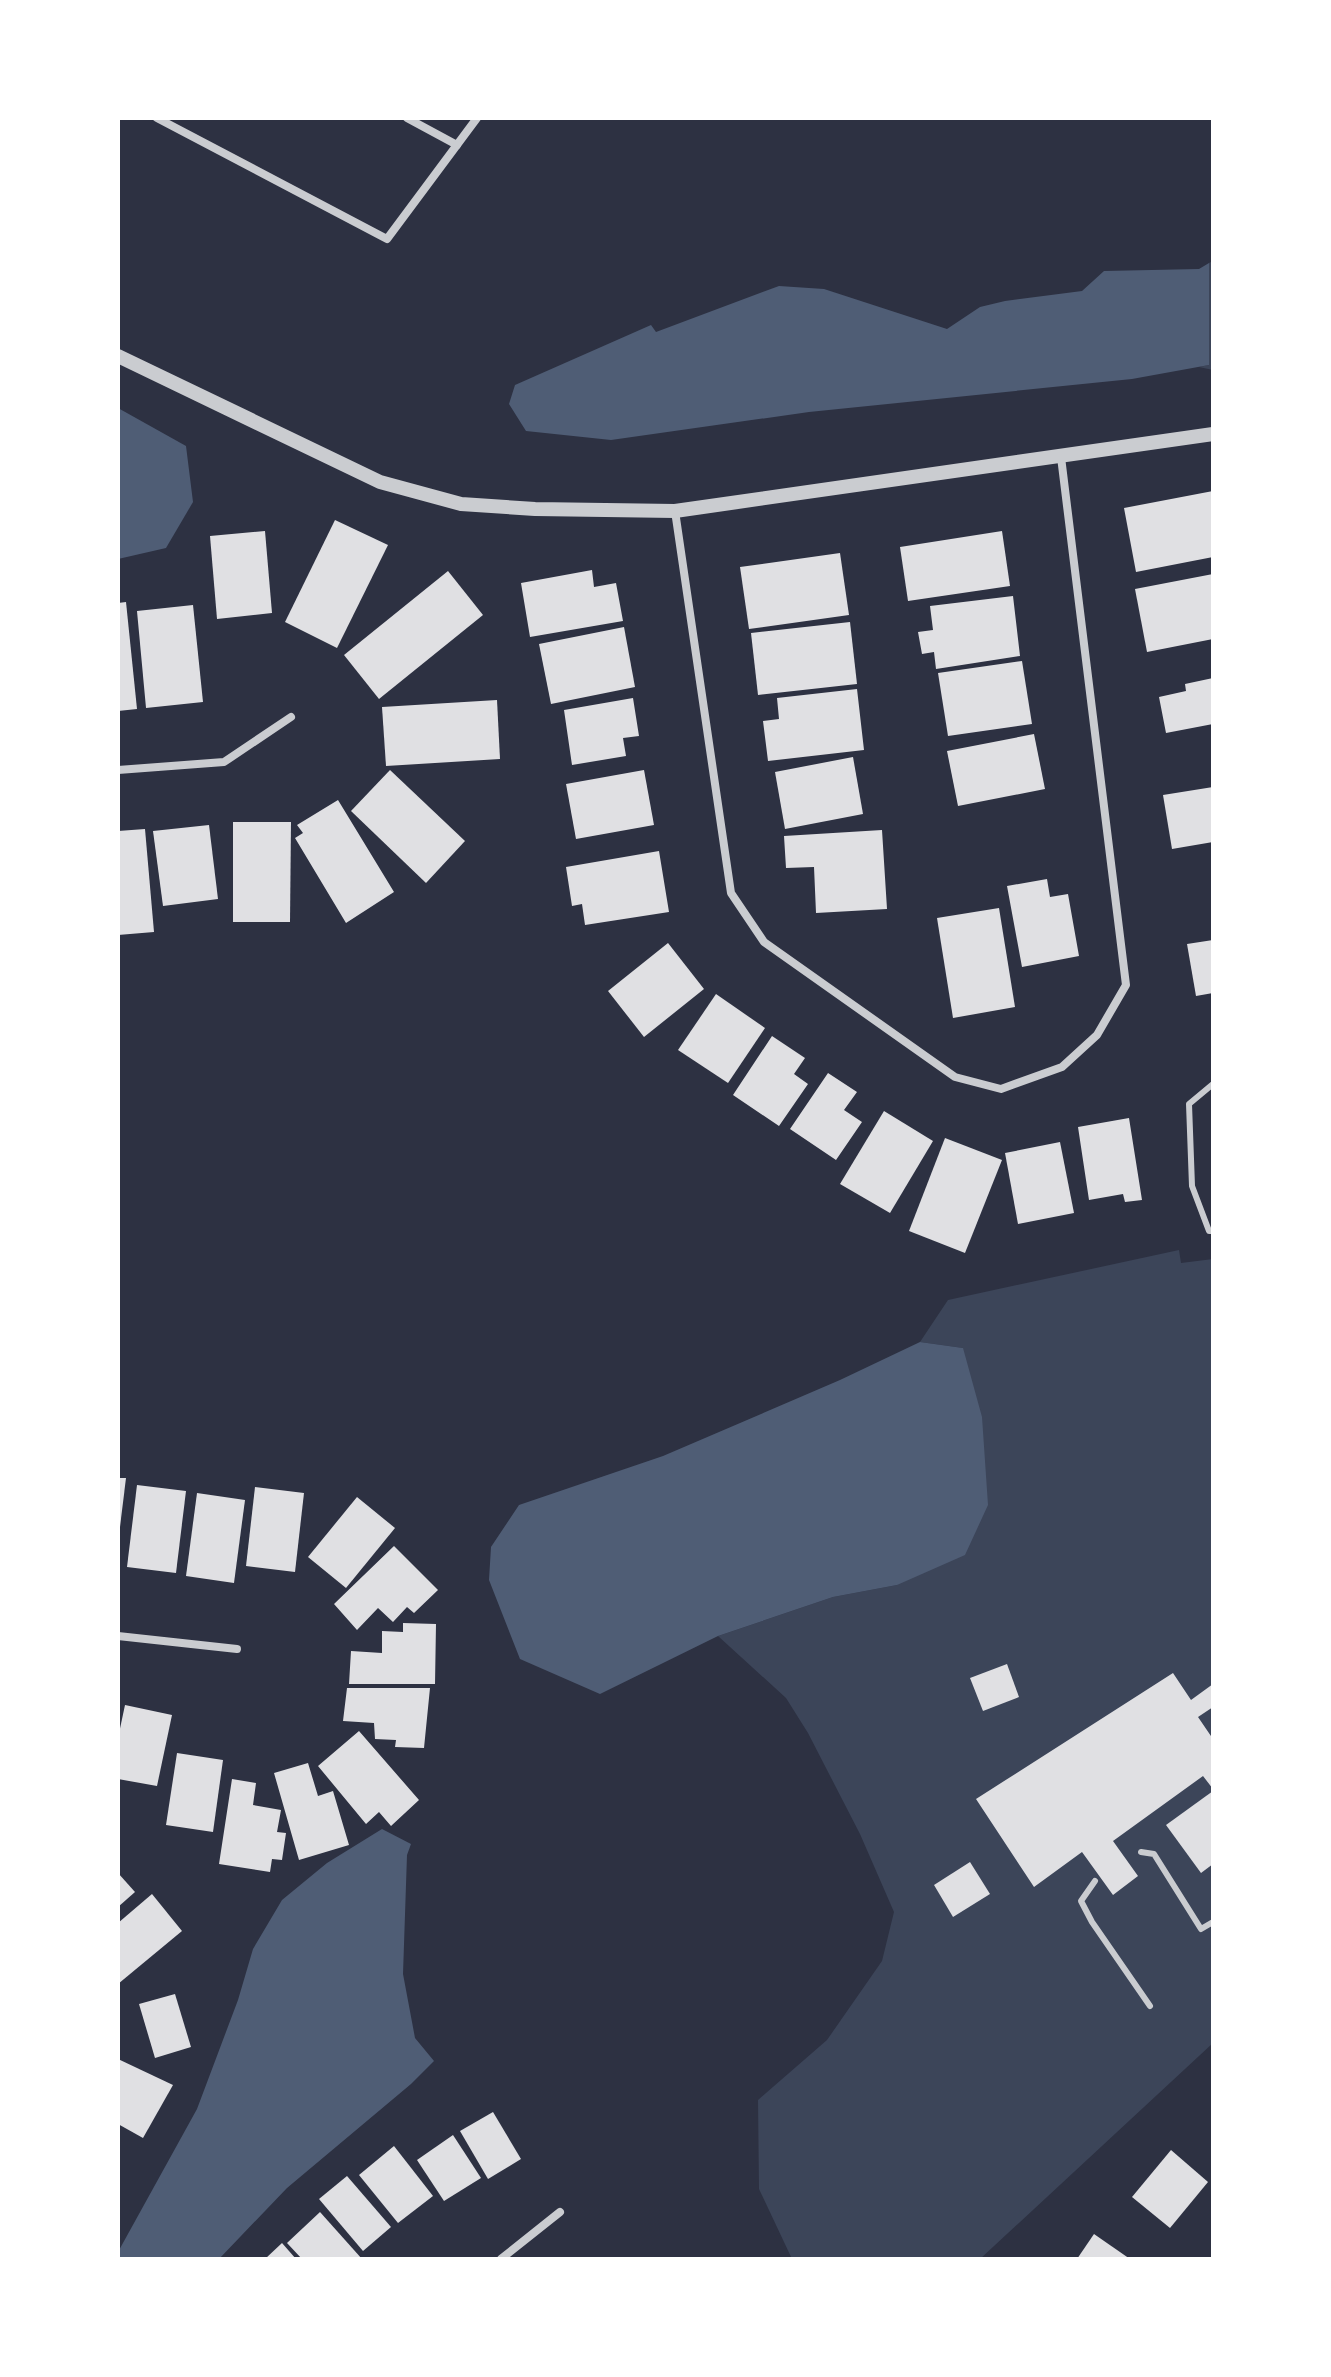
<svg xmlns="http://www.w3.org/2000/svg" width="1331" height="2377" font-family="Commissioner,sans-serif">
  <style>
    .green { fill: #3c4559 }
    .water { fill: #4f5d75 }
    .building { fill: #e0e0e3 }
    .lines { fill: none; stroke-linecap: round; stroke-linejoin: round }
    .service { stroke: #caccd0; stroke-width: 6 }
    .minor { stroke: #caccd0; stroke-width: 8 }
    .tertiary { stroke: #caccd0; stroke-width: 14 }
  </style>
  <rect width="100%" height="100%" fill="#2d3142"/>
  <!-- green -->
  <g class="green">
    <polygon points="1213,261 1213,370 1199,367 1209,365 1209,263"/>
    <polygon points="1179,1250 1181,1263 1213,1259 1213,2043 980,2259 792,2259 759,2189 758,2100 827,2040 882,1961 894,1912 860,1834 808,1733 786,1698 718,1636 833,1597 897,1585 963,1348 920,1342 948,1300"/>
  </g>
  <!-- water -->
  <g class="water">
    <polygon points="1209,263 1209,365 1132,379 809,412 611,440 526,431 509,404 515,385 651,325 656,332 779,286 824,289 947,329 980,307 1005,301 1082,291 1104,271 1199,269"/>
    <polygon points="118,408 186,446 193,502 166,548 118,559"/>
    <polygon points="920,1342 963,1348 982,1417 988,1505 965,1555 897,1585 833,1597 718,1636 600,1694 520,1659 489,1580 491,1547 519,1505 663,1456 840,1380"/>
    <polygon points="382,1829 411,1844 407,1855 403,1974 415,2038 434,2061 411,2084 287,2188 219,2259 118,2259 118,2252 197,2109 238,2000 253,1949 282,1900 327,1863"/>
  </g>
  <!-- building -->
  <g class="building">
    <polygon points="1213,491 1213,557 1136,572 1124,508"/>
    <polygon points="335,520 388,545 337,648 285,622"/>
    <polygon points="265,531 272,613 217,619 210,536"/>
    <polygon points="1002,531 1010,586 908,601 900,547"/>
    <polygon points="840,553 849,615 749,629 740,567"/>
    <polygon points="592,570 594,587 616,583 623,621 530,637 521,583"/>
    <polygon points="448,571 483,615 379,699 344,655"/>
    <polygon points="1213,574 1213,639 1147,652 1135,589"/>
    <polygon points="1013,596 1020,656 936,669 934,652 922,654 918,632 933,630 930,606"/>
    <polygon points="126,602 137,709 118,711 118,603"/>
    <polygon points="193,605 203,702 146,708 137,611"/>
    <polygon points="850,622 857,684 758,695 751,633"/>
    <polygon points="624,627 635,687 551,704 539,644"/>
    <polygon points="1022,661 1032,724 948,736 938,673"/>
    <polygon points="1213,678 1213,724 1166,733 1159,697 1186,691 1185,684"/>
    <polygon points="857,689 864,750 768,761 763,721 779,719 777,698"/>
    <polygon points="633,698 639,736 623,738 626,756 572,765 564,710"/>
    <polygon points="497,700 500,759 386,766 382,707"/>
    <polygon points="1034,734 1045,789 958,806 947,751"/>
    <polygon points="853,757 863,814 785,829 775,772"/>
    <polygon points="390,770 465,841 426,883 351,811"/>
    <polygon points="644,770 654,825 576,839 566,784"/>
    <polygon points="1213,787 1213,842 1172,849 1163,795"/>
    <polygon points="338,800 394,892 346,923 295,838 303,833 297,825"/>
    <polygon points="233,822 291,822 290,922 233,922"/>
    <polygon points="209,825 218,899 163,906 153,831"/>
    <polygon points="145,829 154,932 118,935 118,831"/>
    <polygon points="882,830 887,909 816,913 814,867 786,868 784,836"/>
    <polygon points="659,851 669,912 585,925 582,904 572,906 566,867"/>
    <polygon points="1047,879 1050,897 1068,894 1079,956 1022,967 1007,886"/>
    <polygon points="999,908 1015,1007 953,1018 937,918"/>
    <polygon points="1213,940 1213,993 1196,996 1187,944"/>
    <polygon points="668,943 704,989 644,1037 608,991"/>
    <polygon points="716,994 765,1028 728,1083 678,1050"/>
    <polygon points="772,1036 805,1058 794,1074 808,1084 779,1126 733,1095"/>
    <polygon points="828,1073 857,1092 844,1110 862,1122 836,1160 790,1129"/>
    <polygon points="884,1111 933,1141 890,1213 840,1184"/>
    <polygon points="1129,1118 1142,1200 1125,1202 1123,1194 1089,1200 1078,1127"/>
    <polygon points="945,1138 1002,1160 965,1253 909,1231"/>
    <polygon points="1060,1142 1074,1213 1018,1224 1005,1153"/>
    <polygon points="118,1478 126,1478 120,1527 118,1527"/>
    <polygon points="137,1485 186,1491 176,1573 127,1567"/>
    <polygon points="255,1487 304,1493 295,1572 246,1566"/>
    <polygon points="197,1493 245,1500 234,1583 186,1576"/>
    <polygon points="357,1497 395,1528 346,1588 308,1557"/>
    <polygon points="394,1546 438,1590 414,1613 407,1607 393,1622 378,1608 357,1630 334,1604"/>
    <polygon points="403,1623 436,1624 435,1684 349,1684 351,1651 382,1653 382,1631 403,1632"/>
    <polygon points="1007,1664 1019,1697 983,1711 970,1678"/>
    <polygon points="1173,1673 1191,1700 1213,1684 1213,1707 1198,1717 1213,1739 1213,1789 1203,1776 1113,1841 1138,1876 1113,1895 1082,1852 1034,1887 976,1799"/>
    <polygon points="347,1688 430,1688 424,1748 395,1747 396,1740 375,1739 374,1723 343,1721"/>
    <polygon points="125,1705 172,1715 157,1786 118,1779 118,1738"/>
    <polygon points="359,1731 419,1800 391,1826 379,1812 366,1824 318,1766"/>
    <polygon points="177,1753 223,1760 213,1832 166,1825"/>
    <polygon points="308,1763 318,1796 333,1791 349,1845 299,1860 274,1773"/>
    <polygon points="232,1779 256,1783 253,1805 281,1810 277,1832 286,1833 282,1860 272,1859 270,1872 219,1864"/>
    <polygon points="1213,1791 1213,1864 1201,1873 1166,1825"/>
    <polygon points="970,1862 990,1894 953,1917 934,1885"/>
    <polygon points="118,1873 135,1892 118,1907"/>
    <polygon points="152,1894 182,1931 118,1984 118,1923"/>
    <polygon points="175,1994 191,2047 155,2058 139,2004"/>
    <polygon points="118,2059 173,2085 143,2138 118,2124"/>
    <polygon points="493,2112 521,2159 488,2179 460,2131"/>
    <polygon points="453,2135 481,2178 444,2201 417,2160"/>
    <polygon points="394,2146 433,2196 398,2223 359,2175"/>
    <polygon points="1171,2150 1208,2182 1170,2228 1132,2197"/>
    <polygon points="347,2176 391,2227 363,2251 319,2199"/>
    <polygon points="320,2212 362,2259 302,2259 287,2243"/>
    <polygon points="1094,2234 1130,2259 1077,2259"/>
    <polygon points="282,2243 296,2259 265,2259"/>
  </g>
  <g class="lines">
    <!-- service -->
    <g class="service">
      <polyline points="1213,1084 1189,1104 1192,1186 1209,1231 1213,1231"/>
      <polyline points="1141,1852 1154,1854 1201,1929 1213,1922"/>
      <polyline points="1095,1881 1081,1901 1092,1922 1150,2006"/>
    </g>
    <!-- minor -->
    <g class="minor">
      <polyline points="157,118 387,239 477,118"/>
      <polyline points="407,118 457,145"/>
      <polyline points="675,511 731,893 764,942 955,1077 1001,1089 1062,1067 1097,1035 1126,985 1061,457"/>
      <polyline points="118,770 224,762 291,717"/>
      <polyline points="118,1636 237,1649"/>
      <polyline points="501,2259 560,2212"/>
    </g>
    <!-- tertiary -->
    <polyline class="tertiary" points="118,356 380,482 461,504 535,509 675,511 1213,434"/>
  </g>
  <!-- border -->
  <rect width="1331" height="2377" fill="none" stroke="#ffffff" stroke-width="240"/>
</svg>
